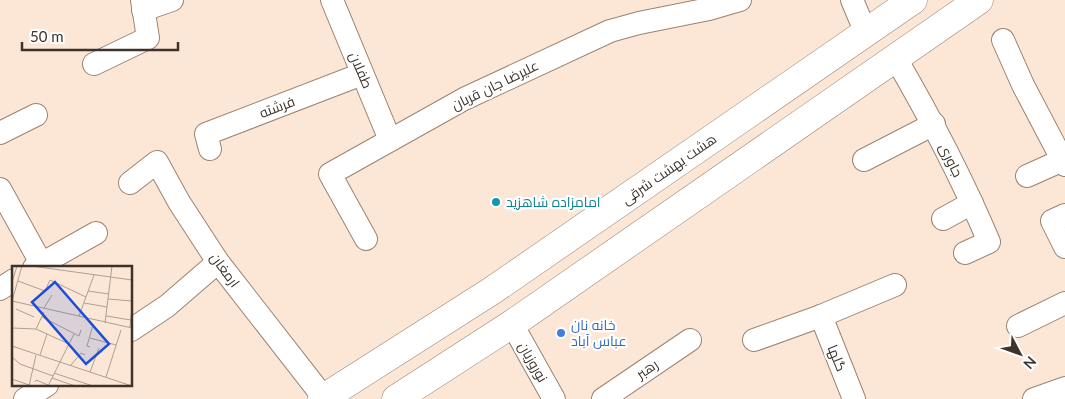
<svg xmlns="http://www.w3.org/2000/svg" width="1065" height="399" font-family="Lato,Cairo,sans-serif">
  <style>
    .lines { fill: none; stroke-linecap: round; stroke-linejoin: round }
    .minor-casing { stroke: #9b8371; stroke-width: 24 }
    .secondary-casing { stroke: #9b8371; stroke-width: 29 }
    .minor { stroke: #fff; stroke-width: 22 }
    .secondary { stroke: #fff; stroke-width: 28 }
    .culture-dot { fill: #0f9aa8; stroke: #fff; stroke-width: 2 }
    .shop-dot { fill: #3f7fe0; stroke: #fff; stroke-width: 2 }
    .labels { text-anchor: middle; stroke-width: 4.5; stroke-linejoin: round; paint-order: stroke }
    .street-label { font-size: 14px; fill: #3d332b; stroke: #fff }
    .culture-label { font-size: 14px; fill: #0d838f; stroke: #fff; text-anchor: start }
    .shop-label { font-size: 14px; fill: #366cbe; stroke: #fff; text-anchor: start }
    .inset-road { fill: none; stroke: #b09f92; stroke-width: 1 }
    .view { fill: #1d4ed8; fill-opacity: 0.15; stroke: #1d4ed8; stroke-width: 2.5 }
    .inset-edge { fill: none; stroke: #3d332b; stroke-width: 2.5 }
  </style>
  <rect width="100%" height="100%" fill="#fce7d7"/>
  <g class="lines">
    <!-- minor casing -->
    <g class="minor-casing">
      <g id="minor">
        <polyline points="332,0 390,140"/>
        <polyline points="852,0 866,33"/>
        <polyline points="143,10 172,0"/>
        <polyline points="1003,40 1023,85 1065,165"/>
        <path d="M895,57C930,117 962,178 989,242L965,253"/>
        <polyline points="94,64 148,38 142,0"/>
        <polyline points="0,133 36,115"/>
        <polyline points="210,149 206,134 362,74"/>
        <polyline points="864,160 934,124"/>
        <polyline points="1027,176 1065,159"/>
        <polyline points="130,183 157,162 179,202 218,262 324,398"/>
        <polyline points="0,189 41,263"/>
        <polyline points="1065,215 1052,221 1065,247"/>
        <polyline points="943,219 972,203"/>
        <polyline points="366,239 330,174 464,99 610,31 639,23 709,9 740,0"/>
        <polyline points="34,268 96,233"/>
        <polyline points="0,289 14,280"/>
        <polyline points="821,316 854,399"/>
        <polyline points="512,324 554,399"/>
        <polyline points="1018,326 1065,303"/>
        <polyline points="131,330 167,306 218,262"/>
        <polyline points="754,340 821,316 895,285"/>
        <polyline points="25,399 47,385"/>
        <polyline points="603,399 690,340"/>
        <polyline points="1034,399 1065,388"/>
      </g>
    </g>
    <!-- secondary casing -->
    <g class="secondary-casing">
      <g id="secondary">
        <polyline points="322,399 493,290 913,0"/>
        <polyline points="396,399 512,324 979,0"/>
      </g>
    </g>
    <!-- minor -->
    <use href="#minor" class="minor"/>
    <!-- secondary -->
    <use href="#secondary" class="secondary"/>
  </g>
  <!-- markers -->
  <circle class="culture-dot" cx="496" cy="202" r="5"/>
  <circle class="shop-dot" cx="561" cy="333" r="5"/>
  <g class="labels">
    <!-- street labels -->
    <g class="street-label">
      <text transform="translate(361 70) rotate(67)" y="5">طفلان</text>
      <text transform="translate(495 85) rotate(-26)" y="5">علیرضا جان قربان</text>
      <text transform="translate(277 107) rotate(-21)" y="5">فرشته</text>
      <text transform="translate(951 160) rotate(64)" y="5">جاوری</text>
      <text transform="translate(669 169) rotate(-35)" y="5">هشت بهشت شرقی</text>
      <text transform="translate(225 270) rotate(54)" y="5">ارمغان</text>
      <text transform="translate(837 358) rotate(68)" y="5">گلها</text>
      <text transform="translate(533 362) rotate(60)" y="5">نوروزیان</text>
      <text transform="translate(647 369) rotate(-34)" y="5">رهبر</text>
    </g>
    <!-- culture labels -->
    <g class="culture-label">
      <text x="506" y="207">امامزاده شاهزید</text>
    </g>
    <!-- shop labels -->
    <g class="shop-label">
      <text x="571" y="330">خانه نان<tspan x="571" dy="16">عباس آباد</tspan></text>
    </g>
  </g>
  <!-- overview -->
  <g transform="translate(12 266)">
    <rect width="120" height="120" fill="#fce7d7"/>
    <path class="inset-road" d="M20,0L120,14M6,15L33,25L38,14L74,31M0,16L5,0M76,25L97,28M96,33L120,35M0,35L120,62M0,35L10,0M72,37L95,41M32,42L40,29M4,43L22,51M67,50L82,9M94,50L119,54M30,51L67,70L69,64M93,57L100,0M118,61L120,42M0,62L24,63L57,78M24,63L32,46M78,72L104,79M0,80L120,120M78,81L75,80L81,59M28,89L35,68M0,91L8,98L41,110M59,99L69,87L73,89M78,106L87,82M42,107L81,120M94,111L109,64M40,112L63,120M0,113L17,119M23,116L24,114L36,119M17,120L24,89M36,120L62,68"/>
    <path class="view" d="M43,16L97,78L74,98L20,36Z"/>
    <rect width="120" height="120" class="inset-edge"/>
  </g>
  <!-- north arrow -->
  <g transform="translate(1020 354) rotate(131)" stroke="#ffffff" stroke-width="4" paint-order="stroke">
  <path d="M0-4L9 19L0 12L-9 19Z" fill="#3d332b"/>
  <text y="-8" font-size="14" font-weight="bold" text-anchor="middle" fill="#3d332b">N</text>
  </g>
  <!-- scale -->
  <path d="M22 42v8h156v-8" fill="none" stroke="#3d332b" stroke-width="2.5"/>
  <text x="30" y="42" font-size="15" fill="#3d332b" stroke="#ffffff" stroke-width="4" paint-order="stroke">50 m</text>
</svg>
